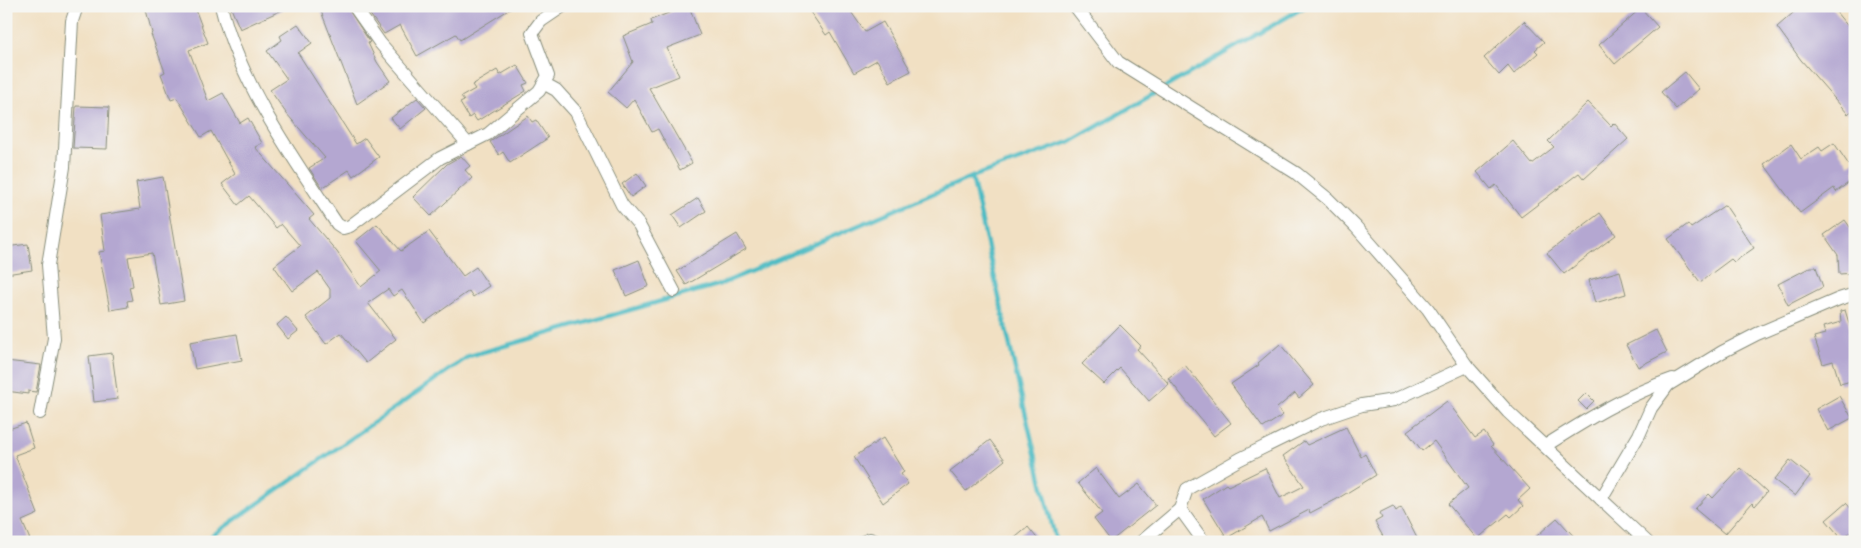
<svg xmlns="http://www.w3.org/2000/svg" width="1861" height="548" font-family="'Architects Daughter',sans-serif">
  <style>
    .lines { fill: none; stroke-linecap: round; stroke-linejoin: round }
    .stream { stroke: #4dbbc3; stroke-width: 4.5 }
    .building { fill: #b4a7d1 }
    .minor-casing { stroke: #888e7c; stroke-width: 14 }
    .minor { stroke: #fff; stroke-width: 12 }
  </style>
  <rect width="100%" height="100%" fill="#f6f6f2"/>
  <filter id="ink" filterUnits="userSpaceOnUse"><feTurbulence type="fractalNoise" baseFrequency=".02" numOctaves="2"/><feDisplacementMap in="SourceGraphic" scale="10" xChannelSelector="R" yChannelSelector="G"/><feConvolveMatrix kernelMatrix="1 2 1 2 8 2 1 2 1" color-interpolation-filters="sRGB"/></filter>
  <filter id="wash" filterUnits="userSpaceOnUse"><feTurbulence type="fractalNoise" baseFrequency=".0096" numOctaves="4" result="noise"/><feDisplacementMap in="SourceGraphic" scale="20" xChannelSelector="R" yChannelSelector="G"/><feGaussianBlur stdDeviation="1.12" result="paint"/><feColorMatrix in="noise" values="0 0 0 0 0 0 0 0 0 0 0 0 0 0 0 0 0 1.4 0 .05"/><feComposite in="paint" operator="in"/></filter>
  <g filter="url(#wash)">
    <rect width="100%" height="100%" fill="#f1e0c3"/>
    <g class="lines">
      <!-- stream -->
      <g class="stream">
        <polyline points="972,177 1018,382 1056,542"/>
        <polyline points="203,542 469,356 721,284 972,177 1072,141 1306,6"/>
      </g>
    </g>
    <g id="blocks">
      <!-- building -->
      <g class="building">
        <polygon points="145,6 194,6 208,43 189,50 208,101 223,93 240,123 248,118 262,143 255,147 314,215 309,219 337,252 361,287 381,271 356,241 377,224 401,251 429,231 463,276 476,267 489,286 473,297 469,291 424,323 402,290 393,296 388,289 368,303 396,339 366,363 341,333 326,344 306,317 330,298 330,289 318,272 292,291 274,266 300,246 281,224 276,228 249,196 238,205 222,184 235,174 211,131 201,137 177,98 171,100 161,74 165,72 151,34 152,33"/>
        <polygon points="230,6 291,6 240,29"/>
        <polygon points="319,6 346,6 370,42 368,43 377,62 390,81 357,104"/>
        <polygon points="364,6 515,6 460,40 456,34 417,56 400,25 384,34"/>
        <polygon points="686,6 689,6 700,35 667,48 679,76 649,88 692,163 680,170 658,129 652,132 634,99 626,108 608,92 633,62 623,36 652,24 651,20"/>
        <polygon points="806,6 847,6 865,32 883,22 911,71 890,82 877,60 854,73 830,32 826,35"/>
        <polygon points="1801,6 1831,6 1855,35 1855,108 1848,114 1801,60 1777,27"/>
        <polygon points="1641,8 1658,27 1615,64 1599,45"/>
        <polygon points="1524,21 1544,42 1535,50 1538,53 1514,74 1508,66 1499,75 1484,58"/>
        <polygon points="298,24 312,43 298,53 356,144 365,138 379,157 353,176 349,170 322,188 309,168 325,158 286,113 270,90 287,79 267,51 282,40 280,36"/>
        <polygon points="517,65 528,83 523,85 526,91 477,121 473,115 469,118 460,103 464,101 461,97 475,89 472,85 497,70 500,75"/>
        <polygon points="1685,72 1699,89 1676,109 1661,92"/>
        <polygon points="417,98 426,108 400,129 391,118"/>
        <polygon points="1588,102 1611,126 1614,123 1628,139 1584,179 1579,173 1521,217 1496,185 1491,189 1477,172 1513,141 1532,164 1554,147 1548,141"/>
        <polygon points="76,106 109,107 107,149 73,148"/>
        <polygon points="528,116 532,122 536,120 548,138 510,163 503,152 499,155 490,142"/>
        <polygon points="1834,143 1849,165 1855,160 1855,178 1836,192 1834,188 1800,213 1764,164 1791,144 1801,159 1819,147 1822,151"/>
        <polygon points="461,156 470,166 465,170 472,178 431,216 413,197 447,164"/>
        <polygon points="637,173 646,186 631,197 622,184"/>
        <polygon points="163,177 184,301 161,305 152,253 128,257 133,286 129,287 132,300 127,301 128,307 110,310 99,252 105,251 100,215 140,209 136,182"/>
        <polygon points="698,198 706,211 681,228 672,215"/>
        <polygon points="1725,205 1754,248 1734,262 1731,259 1700,282 1668,239 1688,224 1691,228"/>
        <polygon points="1600,213 1616,235 1564,274 1547,253"/>
        <polygon points="1845,220 1855,234 1855,273 1839,274 1838,255 1824,235"/>
        <polygon points="737,234 746,249 686,285 677,271"/>
        <polygon points="28,244 32,270 6,274 6,247"/>
        <polygon points="639,260 649,286 626,296 615,270"/>
        <polygon points="1811,267 1816,267 1823,287 1788,305 1778,284"/>
        <polygon points="1620,271 1626,294 1595,303 1589,280"/>
        <polygon points="1845,310 1855,343 1855,380 1840,384 1833,361 1823,364 1814,337 1825,334 1823,327 1841,322 1840,311"/>
        <polygon points="286,317 298,331 288,339 277,325"/>
        <polygon points="1120,325 1141,346 1137,349 1169,384 1149,401 1120,368 1104,384 1082,364"/>
        <polygon points="1656,330 1667,352 1638,367 1626,345"/>
        <polygon points="237,334 242,360 195,369 190,342"/>
        <polygon points="1280,344 1314,385 1299,398 1295,393 1277,408 1283,415 1263,428 1231,384 1259,365 1258,363"/>
        <polygon points="112,353 118,399 94,402 89,356"/>
        <polygon points="6,361 41,365 36,392 28,391 28,394 6,391"/>
        <polygon points="1185,365 1231,423 1214,436 1168,378"/>
        <polygon points="1586,393 1594,401 1586,409 1578,401"/>
        <polygon points="1839,396 1852,418 1828,431 1816,409"/>
        <polygon points="1447,401 1475,438 1484,432 1493,445 1491,446 1530,489 1518,500 1523,506 1511,517 1508,514 1477,539 1448,504 1468,488 1434,441 1422,451 1407,431"/>
        <polygon points="26,423 34,448 15,455 38,514 22,521 31,542 6,542 6,430"/>
        <polygon points="1346,427 1361,457 1365,454 1376,475 1337,499 1310,513 1309,510 1269,531 1262,517 1227,538 1203,499 1226,484 1228,486 1265,468 1280,498 1304,486 1283,456 1304,441 1307,445"/>
        <polygon points="883,438 904,472 901,474 908,484 883,503 854,457"/>
        <polygon points="990,440 1005,460 966,491 950,471"/>
        <polygon points="1790,460 1810,476 1795,496 1774,480"/>
        <polygon points="1096,468 1119,499 1139,484 1156,505 1111,541 1094,519 1102,513 1078,483"/>
        <polygon points="1741,468 1767,492 1755,506 1752,503 1725,534 1695,509 1709,494 1713,498"/>
        <polygon points="1846,503 1855,513 1855,528 1842,539 1826,520"/>
        <polygon points="1393,506 1396,511 1401,507 1419,542 1386,542 1375,522 1382,518 1379,513"/>
        <polygon points="1557,518 1579,542 1530,542"/>
        <polygon points="1028,527 1040,542 1010,542"/>
      </g>
    </g>
  </g>
  <g filter="url(#ink)">
    <use href="#blocks" fill-opacity="0" stroke="#888e7c" stroke-width="1"/>
    <g class="lines">
      <!-- minor casing -->
      <g class="minor-casing">
        <g id="minor">
          <path d="M221,6C240,84 293,158 337,224L343,228L350,226L440,158L488,134L539,91L548,76L532,33L541,21L563,6"/>
          <polyline points="354,6 380,43 468,144"/>
          <polyline points="1075,6 1118,62 1296,173 1328,199 1356,227 1428,309 1467,366 1508,412 1647,542"/>
          <polyline points="1853,6 1855,10"/>
          <polyline points="545,84 556,90 576,112 622,205 639,225 674,291"/>
          <polyline points="40,413 54,338 48,265 64,167 72,21 77,6"/>
          <path d="M1545,446C1586,420 1626,395 1673,379"/>
          <polyline points="1601,499 1639,435 1651,408 1668,385 1722,352 1757,334 1839,299 1855,294"/>
          <polyline points="1180,509 1187,489 1240,459 1321,419 1362,405 1394,400 1467,366"/>
          <polyline points="863,542 870,539 878,542"/>
          <polyline points="1141,542 1180,509 1204,542"/>
        </g>
      </g>
      <!-- minor -->
      <use href="#minor" class="minor"/>
    </g>
  </g>
  <!-- margin -->
  <rect width="1861" height="548" fill="none" stroke="#f6f6f2" stroke-width="25"/>
</svg>
